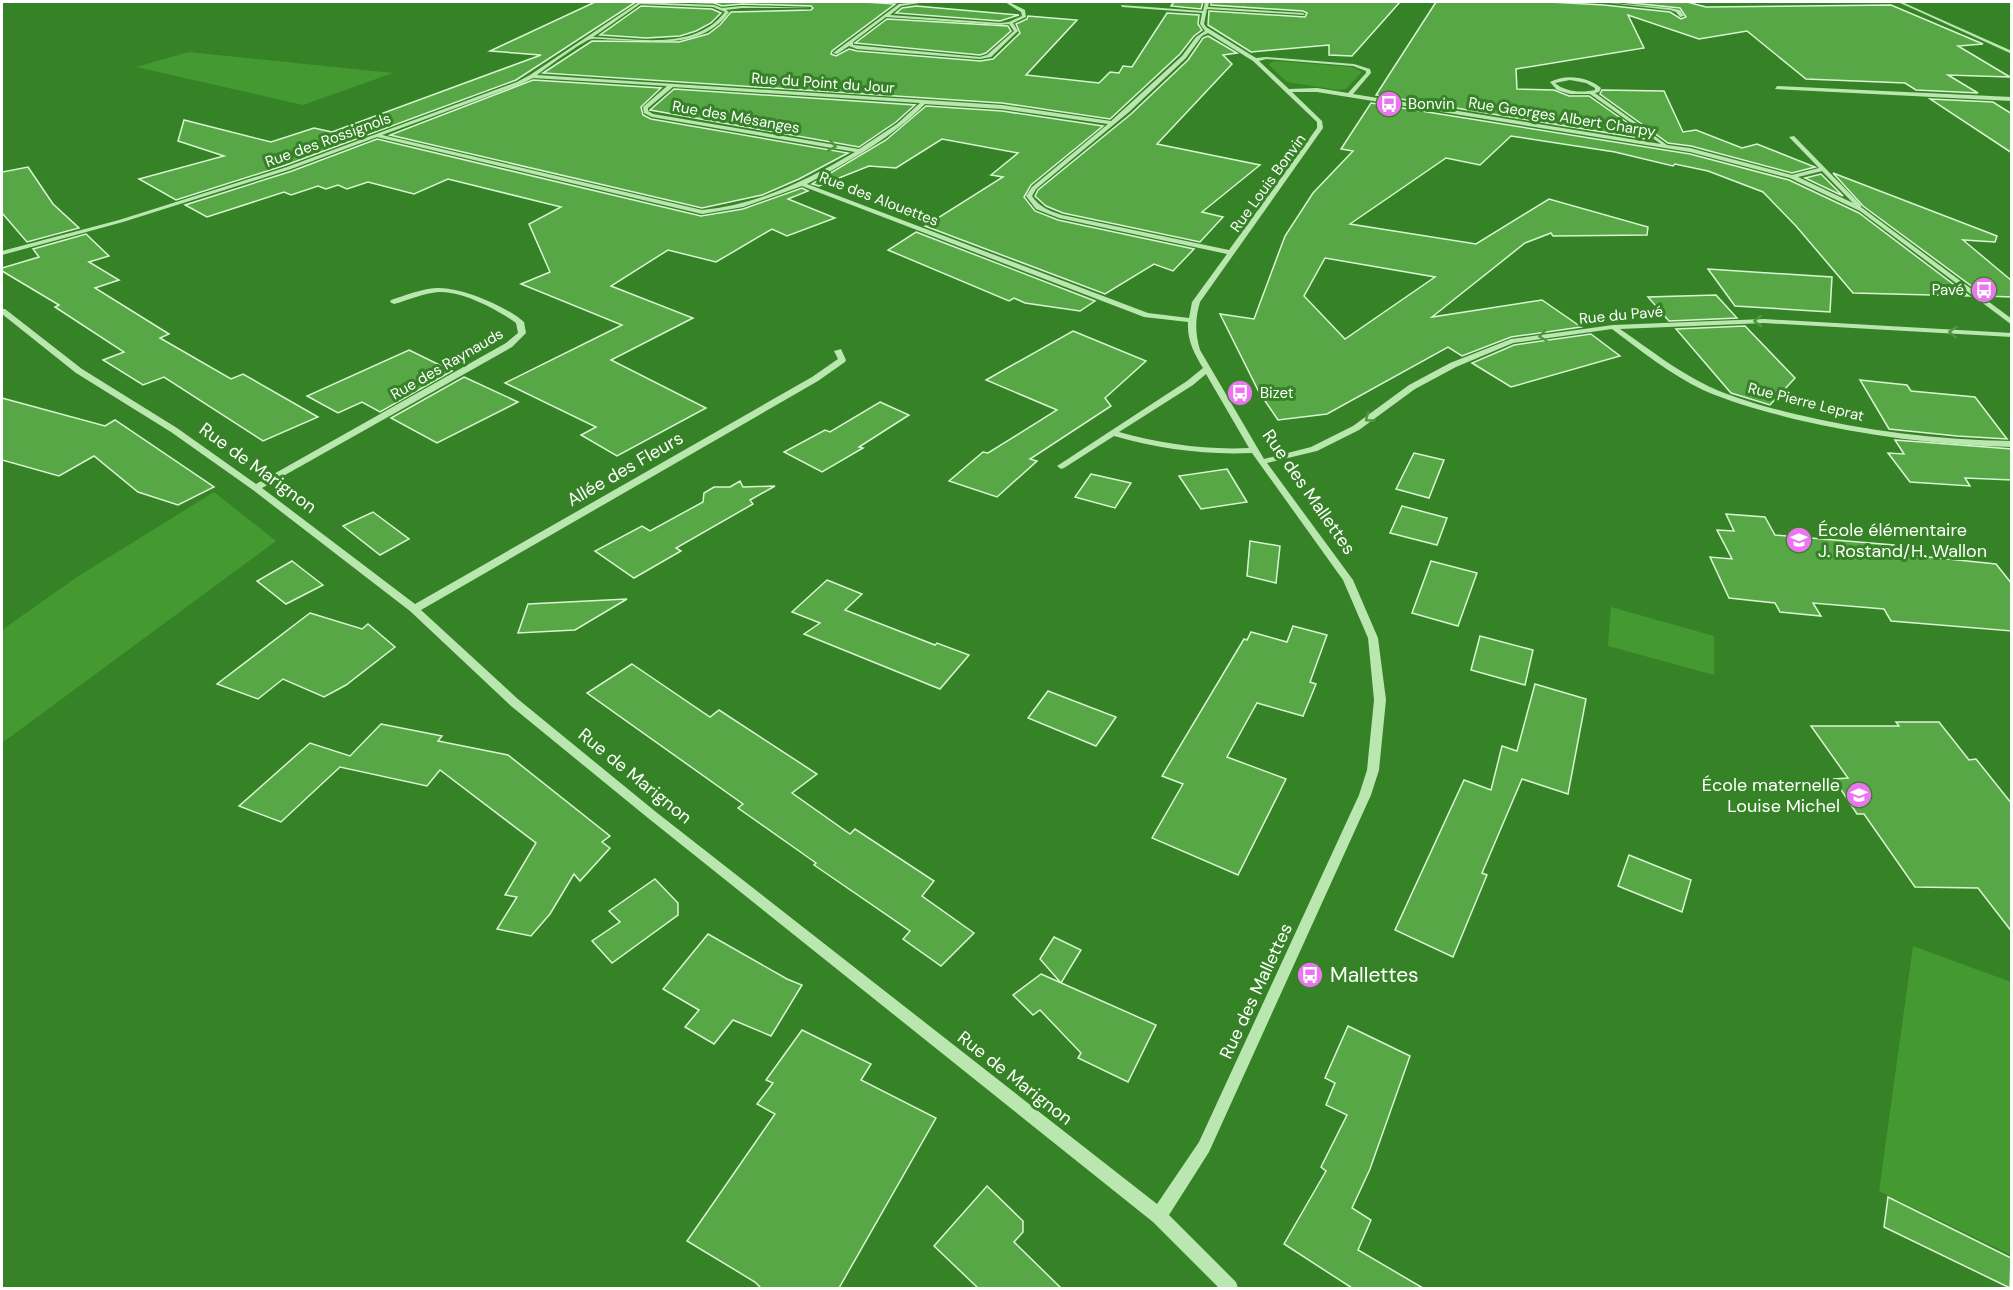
<svg xmlns="http://www.w3.org/2000/svg" width="2013" height="1290" font-family="'DM Sans',sans-serif">
  <style>
    .green { fill: #449a31 }
    .building { fill: #58a747; stroke: #d9f6d2; stroke-width: 1.5; fill-rule: evenodd }
    .lines { fill: none; stroke-linecap: round; stroke-linejoin: round }
    .minor { fill: #b9e7af; fill-rule: evenodd }
    .oneway { stroke: #509641 }
    .labels { text-anchor: middle; stroke-width: 6; stroke-linejoin: round; paint-order: stroke }
    .far-street-label { font-size: 15px; fill: #fff; stroke: #368226 }
    .far-poi-label { font-size: 15px; fill: #fff; stroke: #368226; text-anchor: start }
    .street-label { font-size: 18px; fill: #fff; stroke: #368226 }
    .poi-label { font-size: 18px; fill: #fff; stroke: #368226; text-anchor: start }
    .near-poi-label { font-size: 21px; fill: #fff; stroke: #368226; text-anchor: start }
  </style>
  <rect width="100%" height="100%" fill="#368226"/>
  <!-- green -->
  <g class="green">
    <polygon points="189,52 393,73 303,105 136,67"/>
    <polygon points="1275,61 1352,67 1362,72 1346,89 1338,90 1287,82 1268,64"/>
    <polygon points="214,492 276,541 2,743 2,630 77,577"/>
    <polygon points="1611,607 1714,636 1714,675 1608,646"/>
    <polygon points="1913,946 2011,982 2011,1255 1879,1191"/>
  </g>
  <!-- building -->
  <g class="building">
    <polygon points="595,2 636,2 516,80 286,165 176,200 139,179 224,156 178,141 184,120 271,142 314,128 332,132 541,55 490,51"/>
    <polygon points="683,2 865,2 895,4 832,51 831,54 836,56 849,49 857,51 980,61 993,59 1020,33 1016,24 1027,19 1028,16 1077,20 1026,75 1099,83 1110,72 1119,73 1123,66 1132,67 1167,13 1199,15 1198,24 1202,30 1194,36 1180,54 1110,119 1002,103 543,73 592,41 679,42 708,34 720,25 731,12 811,10 813,8 811,6 742,4 722,6 714,3"/>
    <polygon points="1174,2 1203,2 1201,9 1171,6"/>
    <polygon points="1211,2 1400,2 1352,56 1329,55 1329,45 1251,52 1208,25 1209,11 1305,17 1307,13 1303,11 1211,5"/>
    <polygon points="1436,2 1550,2 1604,5 1670,12 1681,19 1686,17 1680,8 1621,2 1687,2 1706,7 1891,5 1983,44 1958,46 2010,77 1948,75 1978,93 1916,90 1905,83 1806,79 1747,31 1699,39 1628,15 1644,48 1516,69 1517,89 1554,90 1569,96 1589,96 1652,140 1376,95"/>
    <polygon points="641,6 712,9 721,13 711,23 696,31 680,36 646,38 600,35"/>
    <polygon points="916,6 1019,15 1000,21 896,13 902,8"/>
    <polygon points="887,19 1008,26 1011,31 986,53 980,55 855,43"/>
    <polygon points="1208,36 1237,53 1223,55 1232,64 1157,144 1260,165 1202,212 1223,217 1200,242 1063,213 1046,206 1037,198 1035,196 1038,190 1131,114 1188,60 1203,38"/>
    <polygon points="533,80 661,88 641,107 643,115 651,119 848,153 799,179 762,195 702,208 390,135"/>
    <polygon points="674,89 915,105 896,122 859,147 650,110"/>
    <polygon points="1602,90 1664,91 1683,132 1696,130 1742,148 1757,144 1815,167 1792,173 1691,146 1668,143 1600,94"/>
    <polygon points="1930,99 1993,102 2012,114 2012,153"/>
    <path d="M1371,103L1690,154L1789,180L1859,213L1969,296L1853,293L1796,226L1763,192L1708,171L1675,164L1673,166L1615,152L1511,136L1480,165L1446,158L1350,224L1476,244L1549,199L1648,227L1647,235L1553,236L1551,233L1525,243L1432,317L1542,300L1581,327L1511,337L1462,356L1448,347L1327,414L1278,420L1259,392L1220,314L1254,319L1285,236L1313,193L1353,151L1341,149ZM1325,258L1435,277L1345,339L1304,296Z"/>
    <polygon points="926,106 1002,111 1103,126 1031,185 1024,197 1035,211 1058,220 1194,249 1173,271 1154,264 1105,294 925,226 1003,177 991,175 1018,153 942,139 896,168 869,166 819,186 812,184 886,140"/>
    <polygon points="377,139 701,216 743,209 802,188 808,191 788,199 835,218 787,236 772,229 716,262 668,250 611,286 693,318 611,360 706,408 617,456 581,435 596,427 505,383 622,325 521,284 550,272 529,224 561,207 448,179 414,194 368,182 347,189 338,185 326,189 318,186 291,195 284,192 207,217 185,205 292,171"/>
    <polygon points="28,167 53,204 79,228 27,242 2,213 2,172"/>
    <polygon points="1833,173 1997,236 1995,242 1963,240 2012,281 2012,297 1985,296 1863,206"/>
    <polygon points="1821,174 1843,196 1805,178"/>
    <polygon points="916,232 1095,301 1080,311 1025,303 1014,298 1009,301 888,250"/>
    <polygon points="86,234 109,256 89,262 119,280 95,288 169,334 160,338 231,379 243,374 318,417 263,441 164,377 143,385 103,360 124,352 55,307 59,305 2,271 2,268 39,257 33,249"/>
    <polygon points="1708,269 1832,277 1830,312 1735,306"/>
    <polygon points="1716,295 1737,318 1669,321 1648,297"/>
    <polygon points="1745,326 1795,378 1770,405 1731,393 1676,329"/>
    <polygon points="1073,331 1146,361 1105,398 1111,406 1030,459 1037,461 997,497 949,481 983,452 988,453 1057,410 986,380"/>
    <polygon points="1591,334 1620,356 1511,387 1472,363 1514,345"/>
    <polygon points="409,350 452,371 380,412 362,402 338,413 307,396"/>
    <polygon points="464,377 518,402 437,443 391,418"/>
    <polygon points="1860,380 1907,385 1911,391 1975,397 2007,439 1957,436 1889,429"/>
    <polygon points="2,398 105,426 115,420 214,487 178,505 138,492 94,456 59,476 2,460"/>
    <polygon points="880,402 909,415 859,447 863,448 822,472 784,452 825,430 830,432"/>
    <polygon points="1895,440 2012,449 2012,480 1965,478 1970,486 1910,482 1888,453 1904,454"/>
    <polygon points="1414,453 1444,460 1429,498 1396,489"/>
    <polygon points="1227,469 1247,502 1201,509 1179,476"/>
    <polygon points="1091,474 1131,483 1115,508 1075,497"/>
    <polygon points="740,481 743,487 775,486 750,500 753,504 676,548 681,551 634,578 595,551 642,526 650,531 703,502 704,493 714,487 730,487"/>
    <polygon points="1402,506 1447,518 1437,545 1390,533"/>
    <polygon points="373,512 409,539 380,555 343,526"/>
    <polygon points="1726,514 1765,517 1775,535 1894,545 1900,554 1996,564 2012,584 2012,631 1891,621 1884,609 1813,603 1821,616 1780,612 1775,603 1729,598 1710,557 1732,559 1717,530 1734,531"/>
    <polygon points="1250,541 1280,546 1276,583 1247,576"/>
    <polygon points="292,561 323,585 286,604 257,581"/>
    <polygon points="1431,561 1477,573 1458,626 1412,613"/>
    <polygon points="827,580 862,594 845,610 935,645 937,643 969,655 940,689 804,634 820,623 792,612"/>
    <polygon points="627,599 575,630 518,633 528,604"/>
    <polygon points="310,613 362,629 368,624 395,647 346,685 324,697 283,679 258,699 217,684"/>
    <polygon points="1293,626 1327,635 1310,682 1316,684 1303,716 1257,703 1227,757 1286,779 1238,875 1152,838 1183,784 1162,776 1244,639 1247,640 1251,632 1287,642"/>
    <polygon points="1480,636 1533,650 1525,685 1471,670"/>
    <polygon points="632,664 710,717 719,710 817,774 792,793 850,834 855,829 934,881 922,896 974,933 941,966 903,939 910,931 814,865 816,863 738,808 743,804 587,693"/>
    <polygon points="1535,684 1586,699 1568,794 1522,779 1482,873 1487,875 1453,957 1395,930 1464,780 1491,790 1502,746 1517,751"/>
    <polygon points="1048,691 1116,717 1096,746 1028,718"/>
    <polygon points="1896,722 1939,722 1969,760 1976,759 2012,804 2012,932 1978,888 1915,887 1864,814 1857,814 1834,779 1848,778 1811,726 1899,726"/>
    <polygon points="381,724 442,736 438,741 508,755 610,836 602,842 610,848 580,881 574,874 550,914 531,936 497,929 517,897 505,895 536,843 440,770 427,786 340,767 281,822 239,806 310,743 350,756"/>
    <polygon points="1629,855 1691,880 1682,912 1618,886"/>
    <polygon points="655,879 678,903 678,915 612,963 592,941 620,922 609,911"/>
    <polygon points="708,934 787,979 802,985 771,1036 733,1020 714,1044 685,1027 699,1010 663,989"/>
    <polygon points="1054,937 1081,950 1061,983 1040,959"/>
    <polygon points="1041,974 1156,1025 1128,1082 1078,1058 1081,1053 1040,1010 1033,1015 1013,995"/>
    <polygon points="1348,1026 1410,1056 1370,1169 1352,1208 1371,1220 1358,1250 1423,1288 1352,1288 1284,1244 1326,1171 1321,1167 1347,1115 1326,1105 1335,1083 1325,1078"/>
    <polygon points="802,1030 871,1064 861,1080 936,1118 839,1288 761,1288 755,1282 687,1241 775,1114 757,1104 773,1083 766,1080"/>
    <polygon points="987,1186 1023,1221 1023,1232 1014,1242 1061,1288 978,1288 934,1246"/>
    <polygon points="1888,1197 2011,1258 2010,1288 1884,1227"/>
  </g>
  <g class="lines">
    <!-- minor -->
    <g class="minor">
      <path d="M639,2L714,5L722,8L742,6L811,8H742L726,10L729,12C704,48 658,42 619,40C610,40 600,38 591,39C583,41 546,68 537,75L1002,105L1111,121L1182,56L1196,37L1205,31L1200,24L1202,13L1122,7L1121,5L1203,11L1205,2H1209L1208,7L1303,13L1305,15L1207,9L1204,24L1206,27L1256,58L1266,57L1354,64L1370,69L1371,73L1353,94L1661,144L1590,94H1570L1557,90L1550,82C1565,74 1587,76 1601,88L1599,92L1595,93L1667,145L1690,148L1792,175L1819,168L1789,137L1794,136L1861,205V207L2012,319V325L1860,211L1790,178L1690,152L1317,92H1292L1322,121L1323,128L1200,302C1195,319 1195,333 1200,350L1264,459L1311,447L1353,426L1409,385L1450,363L1511,339L1613,325L1764,319L2012,333V337L1764,323L1620,329C1649,349 1677,371 1708,386C1736,399 1766,407 1795,414C1866,431 1938,440 2012,441V447C1938,445 1866,436 1794,419C1764,411 1732,403 1703,390C1670,374 1641,351 1612,329L1513,343L1456,367L1415,389L1359,430L1317,451L1267,463L1353,580L1378,638L1386,700L1379,770L1371,795L1209,1152L1169,1215L1236,1282L1238,1288H1219L1153,1222L648,818L511,706L410,611L253,490L171,432L76,373L2,314V309H5L82,369L177,428L256,484L506,343L518,333L516,323C498,310 463,291 439,292C423,293 409,300 394,304L390,302L391,300C406,295 421,289 437,288C461,287 506,306 524,322L526,333L512,347L262,488L415,604L812,377L838,359L834,351L841,349L846,360L845,362L818,381L421,610L519,700L656,812L1157,1204L1199,1142L1359,795L1367,770L1374,700L1368,638L1343,580L1252,453C1205,455 1159,449 1114,436L1064,468L1061,469L1057,466L1187,381L1203,368C1194,353 1187,340 1188,322L1144,317L802,186L743,207L702,214L377,137L291,169L123,222L2,255V251L119,220L287,167L517,82L530,75ZM640,4L713,7L725,12C694,52 636,38 593,37ZM1208,33L1253,61L1317,122V128L1229,250L1062,215C1050,211 1039,207 1032,196L1036,189L1129,112L1186,58L1202,36ZM1266,59L1353,66L1366,71V73L1348,93L1317,88L1289,89L1259,61ZM533,78L667,86L643,107L644,113L652,117L855,152C807,180 758,205 702,210L382,135L521,84ZM1570,80L1586,83L1595,88V90C1582,93 1565,92 1555,83ZM673,87L920,103L897,124L859,149L653,114L648,111V108ZM925,104L1002,109L1108,124L1032,187L1026,196L1036,209L1059,218L1227,254L1192,302L1189,318L1148,313L807,184C849,161 892,138 925,104ZM1822,171L1853,203L1798,177ZM1206,374L1249,448C1205,450 1162,444 1119,432L1193,385Z"/>
      <path d="M918,2H926L901,6L890,15L1000,23L1009,22L1022,16L1021,12L1005,2H1009L1025,10L1026,17L1013,23L1018,31L991,57L980,59L857,49L849,46L837,54L833,53L899,4ZM886,17L1000,25L1009,24L1014,31L987,55L980,57L853,45V42Z"/>
      <polygon points="1601,2 1670,8 1680,10 1684,16 1680,17 1676,12 1670,10"/>
      <polygon points="1898,2 1902,2 2012,51 2012,54"/>
      <polygon points="1777,86 2012,97 2012,101 1775,89"/>
    </g>
  </g>
  <!-- one-way arrows -->
  <defs><path id="oneway-chevron" d="M-2-3.5L2.5 0L-2 3.5" fill="none" stroke-width="1.6" stroke-linecap="round" stroke-linejoin="round" transform="scale(1.5)"/></defs>
  <g class="oneway">
    <use href="#oneway-chevron" transform="translate(832 146) rotate(10)"/>
    <use href="#oneway-chevron" transform="translate(1758 321) rotate(179)"/>
    <use href="#oneway-chevron" transform="translate(1953 332) rotate(-177)"/>
    <use href="#oneway-chevron" transform="translate(1543 336) rotate(172)"/>
    <use href="#oneway-chevron" transform="translate(1369 418) rotate(144)"/>
  </g>
  <!-- icons -->
  <defs>
    <g id="bus-disc" transform="scale(1.35)"><circle r="9.5" fill="#ed74f0" stroke="#368226"/><path d="M-5-6H5V4H4V6H2V4H-2V6H-4V4H-5ZM-3.5-4V0h7V-4ZM-3.5 1.2v1.5H-2V1.2ZM2 1.2v1.5H3.5V1.2Z" fill="#fff"/></g>
    <g id="school-disc" transform="scale(1.35)"><circle r="9.5" fill="#ed74f0" stroke="#368226"/><path d="M0-5L7-2L0 1L-7-2ZM-4 1L0 2.5L4 1V4Q0 6-4 4Z" fill="#fff"/></g>
  </defs>
  <g fill-rule="evenodd">
    <use href="#bus-disc" x="1389" y="104"/>
    <use href="#bus-disc" x="1984" y="290"/>
    <use href="#bus-disc" x="1240" y="393"/>
    <use href="#school-disc" x="1799" y="540"/>
    <use href="#school-disc" x="1859" y="795"/>
    <use href="#bus-disc" x="1310" y="975"/>
  </g>
  <g class="labels">
    <!-- far-street labels -->
    <g class="far-street-label">
      <text transform="translate(823 83) rotate(4)" y="5">Rue du Point du Jour</text>
      <text transform="translate(736 117) rotate(10)" y="5">Rue des Mésanges</text>
      <text transform="translate(1562 117) rotate(9)" y="5">Rue Georges Albert Charpy</text>
      <text transform="translate(328 140) rotate(-20)" y="5">Rue des Rossignols</text>
      <text transform="translate(1268 183) rotate(-54)" y="5">Rue Louis Bonvin</text>
      <text transform="translate(879 199) rotate(21)" y="5">Rue des Alouettes</text>
      <text transform="translate(1621 315) rotate(-5)" y="5">Rue du Pavé</text>
      <text transform="translate(447 364) rotate(-30)" y="5">Rue des Raynauds</text>
      <text transform="translate(1806 402) rotate(14)" y="5">Rue Pierre Leprat</text>
    </g>
    <!-- far-poi labels -->
    <g class="far-poi-label">
      <text x="1408" y="109">Bonvin</text>
      <text x="1964" y="295" text-anchor="end">Pavé</text>
      <text x="1260" y="398">Bizet</text>
    </g>
    <!-- street labels -->
    <g class="street-label">
      <text transform="translate(258 468) rotate(36)" y="6">Rue de Marignon</text>
      <text transform="translate(625 469) rotate(-30)" y="6">Allée des Fleurs</text>
      <text transform="translate(1309 492) rotate(55)" y="6">Rue des Mallettes</text>
      <text transform="translate(635 776) rotate(39)" y="6">Rue de Marignon</text>
      <text transform="translate(1256 991) rotate(-65)" y="6">Rue des Mallettes</text>
      <text transform="translate(1015 1078) rotate(38)" y="6">Rue de Marignon</text>
    </g>
    <!-- poi labels -->
    <g class="poi-label">
      <text x="1818" y="536">École élémentaire<tspan x="1818" dy="21">J. Rostand/H. Wallon</tspan></text>
      <text x="1840" y="791" text-anchor="end">École maternelle<tspan x="1840" dy="21">Louise Michel</tspan></text>
    </g>
    <!-- near-poi labels -->
    <g class="near-poi-label">
      <text x="1330" y="982">Mallettes</text>
    </g>
  </g>
  <!-- border -->
  <rect width="2013" height="1290" fill="none" stroke="#ffffff" stroke-width="6"/>
</svg>
